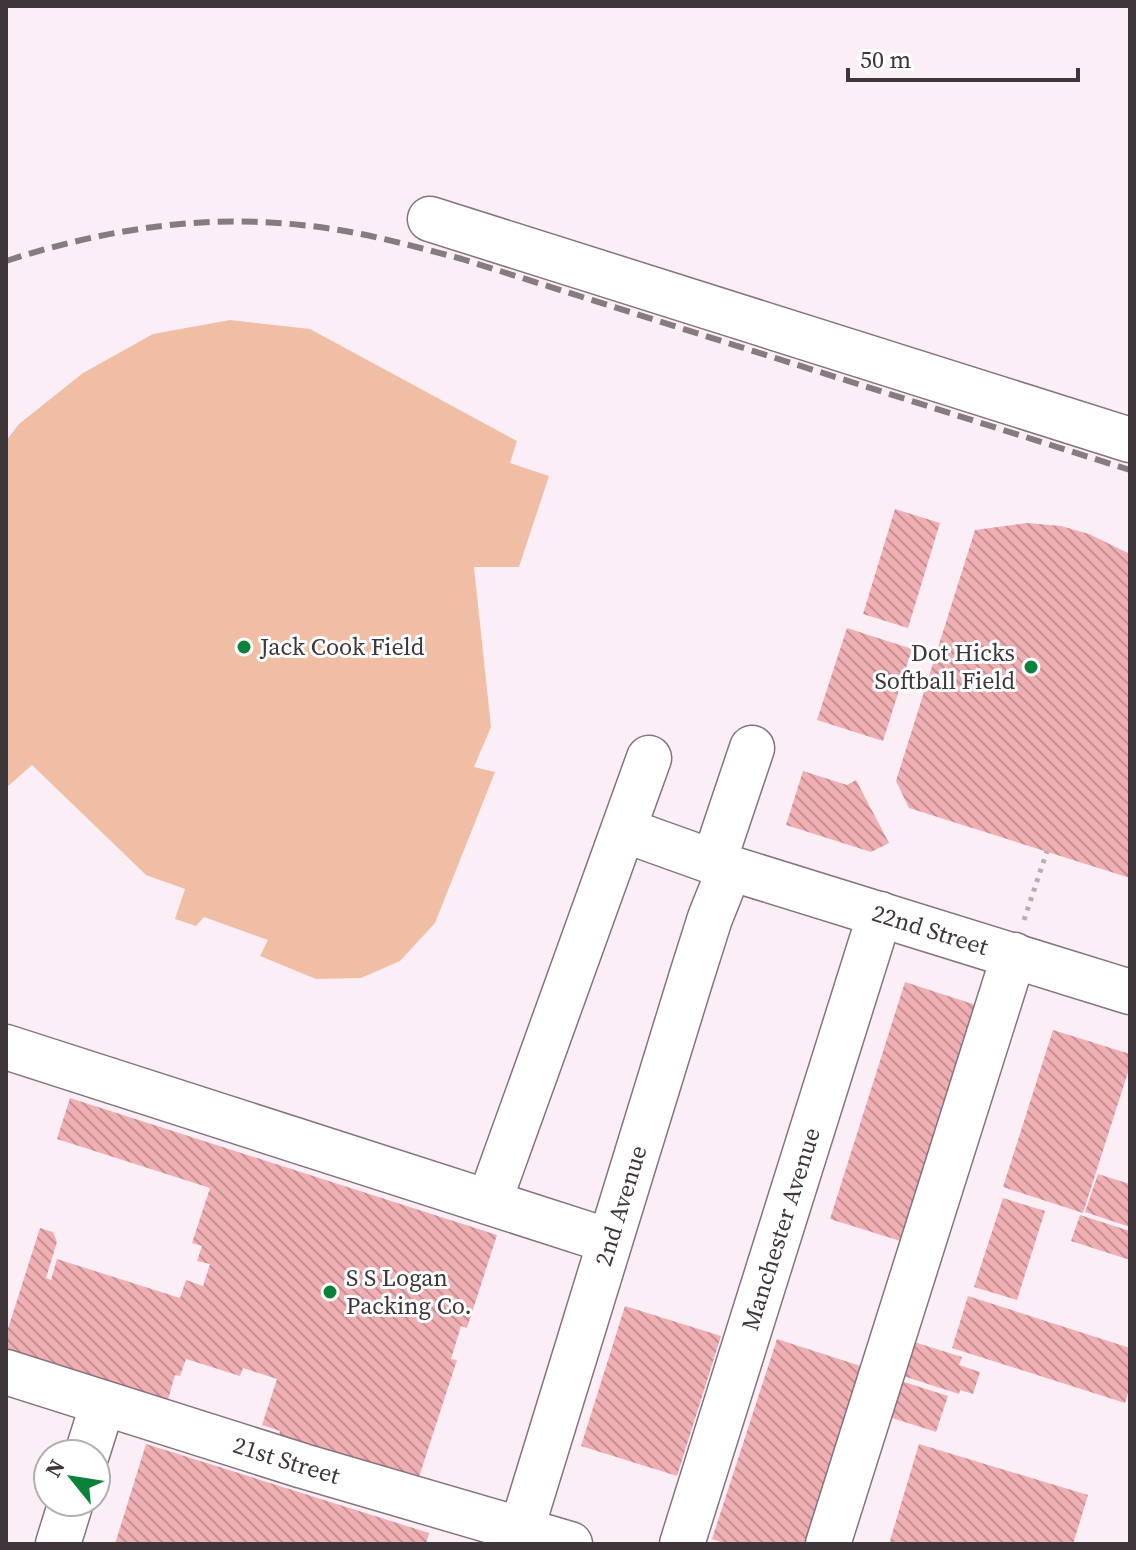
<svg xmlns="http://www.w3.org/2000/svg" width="1136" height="1550" font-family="'Source Serif 4',serif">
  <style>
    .green { fill: #f0bea4 }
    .building { fill: url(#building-back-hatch) }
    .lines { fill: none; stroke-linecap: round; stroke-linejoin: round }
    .minor-casing { stroke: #86737e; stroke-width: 47 }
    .path { stroke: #b8acb2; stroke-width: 5; stroke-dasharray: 4 6; stroke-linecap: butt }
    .minor { stroke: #fff; stroke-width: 44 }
    .rail { stroke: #867b81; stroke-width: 6; stroke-dasharray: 16 8; stroke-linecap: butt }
    .poi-dot { fill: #0b823a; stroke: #fff; stroke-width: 3 }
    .labels { text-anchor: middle; stroke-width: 6; stroke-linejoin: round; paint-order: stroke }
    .poi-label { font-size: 24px; fill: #3f363b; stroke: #fff; text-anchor: start }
    .street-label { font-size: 24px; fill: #3f363b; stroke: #fff }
  </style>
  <defs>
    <pattern id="building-back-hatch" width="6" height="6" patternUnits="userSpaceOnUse" patternTransform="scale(2)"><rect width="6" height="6" fill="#f0b0b3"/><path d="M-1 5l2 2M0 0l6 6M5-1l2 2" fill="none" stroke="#c49093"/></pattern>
  </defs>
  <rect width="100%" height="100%" fill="#fceef6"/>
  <!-- green -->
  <polygon class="green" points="230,320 310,329 517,441 510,463 549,476 519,567 474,567 491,727 474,767 495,772 435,923 400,961 361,978 316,979 260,956 268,940 204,917 196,926 175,919 185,889 146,875 32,765 6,788 6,441 19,424 83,373 153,334"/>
  <!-- building -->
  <g class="building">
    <polygon points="895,509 940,523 908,628 863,614"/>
    <polygon points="1027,523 1061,526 1089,534 1130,554 1130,878 909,808 896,781 975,530"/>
    <polygon points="847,628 912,649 883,741 817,720"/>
    <polygon points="803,771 847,785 856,780 889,843 871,852 786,825"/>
    <polygon points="905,982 985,1008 910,1244 830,1219"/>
    <polygon points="1053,1030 1130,1054 1130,1066 1083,1213 1003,1187"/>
    <polygon points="70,1098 497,1235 467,1328 461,1326 451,1359 457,1360 418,1480 279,1435 280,1431 262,1425 277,1379 243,1368 240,1376 186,1359 180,1376 175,1375 167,1403 6,1352 6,1335 40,1228 53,1232 57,1242 46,1278 51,1280 57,1259 180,1298 186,1280 203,1286 210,1264 197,1261 202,1246 192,1243 210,1188 57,1139"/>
    <polygon points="1098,1174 1130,1184 1130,1227 1085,1212"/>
    <polygon points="1003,1198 1045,1211 1017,1300 974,1287"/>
    <polygon points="1080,1215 1130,1231 1130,1260 1071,1241"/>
    <polygon points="968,1296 1130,1348 1130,1387 1125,1403 952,1348"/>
    <polygon points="625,1306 721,1336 677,1476 581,1446"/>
    <polygon points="777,1339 870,1369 814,1544 727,1544 712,1539"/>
    <polygon points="914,1342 962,1357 959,1365 980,1372 973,1394 960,1390 959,1394 903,1376"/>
    <polygon points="898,1380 948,1396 936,1432 886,1416"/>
    <polygon points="146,1444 429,1533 426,1544 115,1544"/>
    <polygon points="919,1444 1088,1495 1073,1544 889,1544"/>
  </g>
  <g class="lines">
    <!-- minor casing -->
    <g class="minor-casing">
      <g id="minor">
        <polyline points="430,219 1130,440"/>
        <path id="s1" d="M624,830L730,868L1130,992"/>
        <polyline points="714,861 752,748"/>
        <polyline points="6,1047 609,1241"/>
        <polyline points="489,1202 649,758"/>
        <path id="s2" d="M6,1372L303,1466L570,1544"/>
        <polyline points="87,1454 103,1403"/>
        <polyline points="58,1544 71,1502"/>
        <path id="s3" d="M517,1544L691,978L710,918L730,868"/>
        <path id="s4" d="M682,1544L880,914"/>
        <polyline points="828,1544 1014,955"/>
      </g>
    </g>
    <!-- path -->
    <polyline class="path" points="1024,920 1047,851"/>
    <!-- minor -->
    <use href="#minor" class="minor"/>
    <!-- rail -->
    <path class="rail" d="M6,261C102,230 200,214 301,225C356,230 409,245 462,259L1130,470"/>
  </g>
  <!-- markers -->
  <g class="poi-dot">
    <circle cx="244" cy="647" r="8"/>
    <circle cx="1031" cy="667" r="8"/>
    <circle cx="330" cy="1292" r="8"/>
  </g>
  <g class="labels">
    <!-- poi labels -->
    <g class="poi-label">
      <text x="260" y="655">Jack Cook Field</text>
      <text x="1015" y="661" text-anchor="end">Dot Hicks<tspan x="1015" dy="28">Softball Field</tspan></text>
      <text x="346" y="1286">S S Logan<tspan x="346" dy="28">Packing Co.</tspan></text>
    </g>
    <!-- street labels -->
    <g class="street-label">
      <text dy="8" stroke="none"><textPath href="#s1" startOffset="322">22nd Street</textPath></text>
      <text dy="8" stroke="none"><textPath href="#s3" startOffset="354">2nd Avenue</textPath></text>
      <text dy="8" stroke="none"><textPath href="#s4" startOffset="330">Manchester Avenue</textPath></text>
      <text dy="8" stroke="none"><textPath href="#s2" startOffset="294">21st Street</textPath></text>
    </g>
  </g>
  <!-- border -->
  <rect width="1136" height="1550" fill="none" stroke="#3f363b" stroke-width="16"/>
  <!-- north arrow -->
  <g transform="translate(72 1478) rotate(300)"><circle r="38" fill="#ffffff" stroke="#b2afb1" stroke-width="2"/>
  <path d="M0-6L14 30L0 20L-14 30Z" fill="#0b823a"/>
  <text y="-12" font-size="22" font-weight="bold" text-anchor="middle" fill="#3f363b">N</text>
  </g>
  <!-- scale -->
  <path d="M848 68v12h230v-12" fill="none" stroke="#3f363b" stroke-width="4"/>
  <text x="860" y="68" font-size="24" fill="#3f363b" stroke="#ffffff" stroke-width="6" paint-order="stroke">50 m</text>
</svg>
